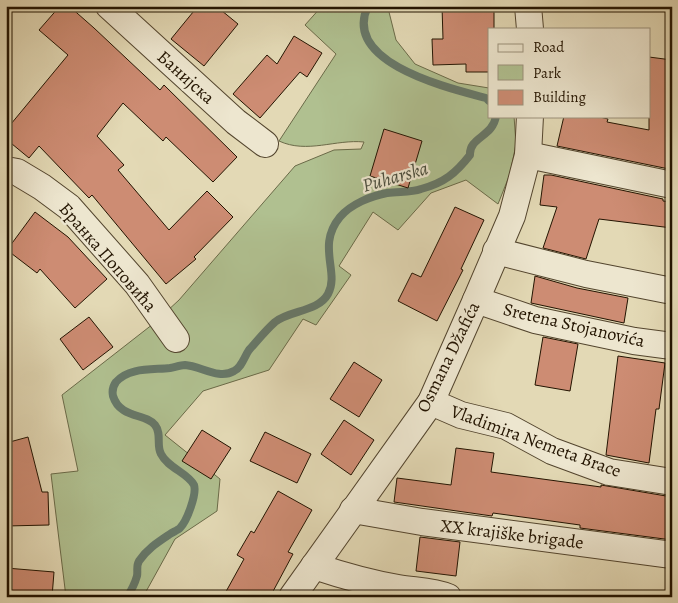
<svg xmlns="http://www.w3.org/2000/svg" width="678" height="603" font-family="Alegreya,serif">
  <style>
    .green { fill: #b0c090; stroke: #6a6a48 }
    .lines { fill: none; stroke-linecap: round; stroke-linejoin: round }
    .stream { stroke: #677869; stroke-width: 8 }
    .building { fill: #cd8c73; stroke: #231401 }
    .street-casing { stroke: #53452e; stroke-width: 28 }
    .street { stroke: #ede6cf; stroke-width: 26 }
    .labels { text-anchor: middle; stroke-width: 4.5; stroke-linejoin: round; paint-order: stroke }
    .street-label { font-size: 18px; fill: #231401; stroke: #ede6cf }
    .water-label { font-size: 19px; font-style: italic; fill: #4b4e3e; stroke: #ede6cf }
  </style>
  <rect width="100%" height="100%" fill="#e3d9b5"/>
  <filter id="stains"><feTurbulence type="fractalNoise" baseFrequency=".004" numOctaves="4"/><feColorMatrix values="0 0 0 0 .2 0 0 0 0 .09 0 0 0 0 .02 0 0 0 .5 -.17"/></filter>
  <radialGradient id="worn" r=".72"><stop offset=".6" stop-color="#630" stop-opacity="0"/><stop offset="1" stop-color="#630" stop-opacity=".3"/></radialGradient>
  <!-- green -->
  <path class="green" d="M322,6H390L389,12L396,40L415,64L458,83L489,88V116H514L516,144L510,174L498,204L466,180L431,193L398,230L373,212L339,266L351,275L316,325L303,319L269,370L203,391L165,435L220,479L217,511L175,539L143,597H66L51,474L78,471L62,395L153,324L179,300L295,166L334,150L361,149L364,142C336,139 307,154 279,141L336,54L305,25Z"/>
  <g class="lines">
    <!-- stream -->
    <g class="stream">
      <path d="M368,6C341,63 449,88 486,98L489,101"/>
      <path d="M127,597C131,591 135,583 137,576C138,571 136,566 139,561C147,549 158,542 170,534C173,532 178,530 180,528C187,521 197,494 194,485C188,473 168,468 161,454C156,445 162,434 155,425C146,413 120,419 113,396C112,391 113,386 116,382C129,367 153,370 170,368C175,367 181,365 185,365C201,366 219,380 234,371C242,367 244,357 249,350C257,341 266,330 275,322C290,310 318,312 328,294C340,272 316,246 340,217C351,204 371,196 387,193C398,191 410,193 421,189C444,183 456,173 470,155C469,137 493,137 496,116"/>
    </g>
  </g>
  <!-- building -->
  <g class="building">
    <polygon points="60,6 69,6 94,28 160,90 164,85 237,157 213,182 166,137 163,141 123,103 97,136 124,165 118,170 169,230 207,191 233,217 194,257 196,259 166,284 92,195 89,198 39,146 29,158 6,139 6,130 68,55 39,30"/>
    <polygon points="198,6 216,6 238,24 204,66 171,39"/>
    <polygon points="442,6 494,6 494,29 489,29 489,72 466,72 466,64 433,65 432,39 443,39"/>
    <polygon points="294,36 322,53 307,77 300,72 260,118 233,94 267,55 277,64"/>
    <polygon points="649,57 672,60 672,152 669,169 557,146 564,116 596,116 608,119 607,122 649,130"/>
    <polygon points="384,129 422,141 408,188 370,176"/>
    <polygon points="544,175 551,175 663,199 663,201 672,202 672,228 599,219 586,259 543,248 557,207 540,205"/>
    <polygon points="455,207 484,220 461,269 463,270 437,321 398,301 412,273 421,277"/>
    <polygon points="35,212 68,237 107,279 75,308 40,269 37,273 7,250"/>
    <polygon points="535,276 577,288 628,298 624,323 531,303"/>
    <polygon points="89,317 113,347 83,370 60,339"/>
    <polygon points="543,337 578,344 570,391 535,385"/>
    <polygon points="618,356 665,363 659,409 656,409 649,463 606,455"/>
    <polygon points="354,362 382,380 359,417 330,399"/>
    <polygon points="344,420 374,440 351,475 321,454"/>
    <polygon points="202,430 231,448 211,479 182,461"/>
    <polygon points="265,432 311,454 297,483 250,461"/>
    <polygon points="28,437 42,492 48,492 49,525 6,526 6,443"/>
    <polygon points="456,448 494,453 491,472 601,487 601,485 672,497 672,540 580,528 580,525 493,513 492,516 394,502 397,478 451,485"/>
    <polygon points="278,491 312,510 288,552 293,554 270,597 223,597 244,559 237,555 251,531 254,533"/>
    <polygon points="420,537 460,542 456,576 416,571"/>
    <polygon points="6,568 54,572 52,597 6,597"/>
  </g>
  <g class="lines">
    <!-- street casing -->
    <g class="street-casing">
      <g id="street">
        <polyline points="109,6 236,122 265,144"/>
        <polyline points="528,6 530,29"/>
        <polyline points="528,155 672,185"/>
        <polyline points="6,170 17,172 42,187 69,207 137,284 176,339"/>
        <polyline points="496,251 586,274 672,291"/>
        <polyline points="476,300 535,320 634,341 672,346"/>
        <polyline points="431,402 461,415 506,426 552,451 609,472 672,482"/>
        <polyline points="353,510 422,522 672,555"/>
        <path d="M314,566C341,575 369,583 398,588C415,591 432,590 448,597"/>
        <polyline points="292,597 431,402 476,300 512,216 528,155 530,116"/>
      </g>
    </g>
    <!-- street -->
    <use href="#street" class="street"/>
  </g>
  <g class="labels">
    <!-- street labels -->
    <g class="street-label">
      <text transform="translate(186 77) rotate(42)" y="6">Банијска</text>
      <text transform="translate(108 257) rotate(49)" y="6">Бранка Поповића</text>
      <text transform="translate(574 325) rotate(13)" y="6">Sretena Stojanovića</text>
      <text transform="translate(448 357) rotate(-64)" y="6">Osmana Džafića</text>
      <text transform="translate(536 441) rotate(20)" y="6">Vladimira Nemeta Brace</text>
      <text transform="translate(512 534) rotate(7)" y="6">XX krajiške brigade</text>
    </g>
    <!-- water labels -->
    <g class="water-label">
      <text transform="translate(395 176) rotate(-16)" y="7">Puharska</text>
    </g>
  </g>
  <!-- margin -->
  <rect width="678" height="603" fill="none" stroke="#e3d9b5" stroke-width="25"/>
  <rect x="8" y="8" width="663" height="588" fill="none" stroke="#231401" stroke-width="2.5"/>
  <rect x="12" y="12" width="653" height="578" fill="none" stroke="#231401"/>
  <!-- legend -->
  <rect x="488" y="28" width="162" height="90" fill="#ede6cf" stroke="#9c927d"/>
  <rect x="498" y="44" width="25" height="8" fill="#ede6cf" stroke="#9c927d"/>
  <text x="533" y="52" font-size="15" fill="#231401">Road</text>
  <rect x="498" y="65" width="25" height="15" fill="#b0c090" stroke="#9c927d"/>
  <text x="533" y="78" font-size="15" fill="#231401">Park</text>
  <rect x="498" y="90" width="25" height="15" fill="#cd8c73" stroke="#9c927d"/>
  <text x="533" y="102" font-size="15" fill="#231401">Building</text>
  <rect width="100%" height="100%" filter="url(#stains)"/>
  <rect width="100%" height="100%" fill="url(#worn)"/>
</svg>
